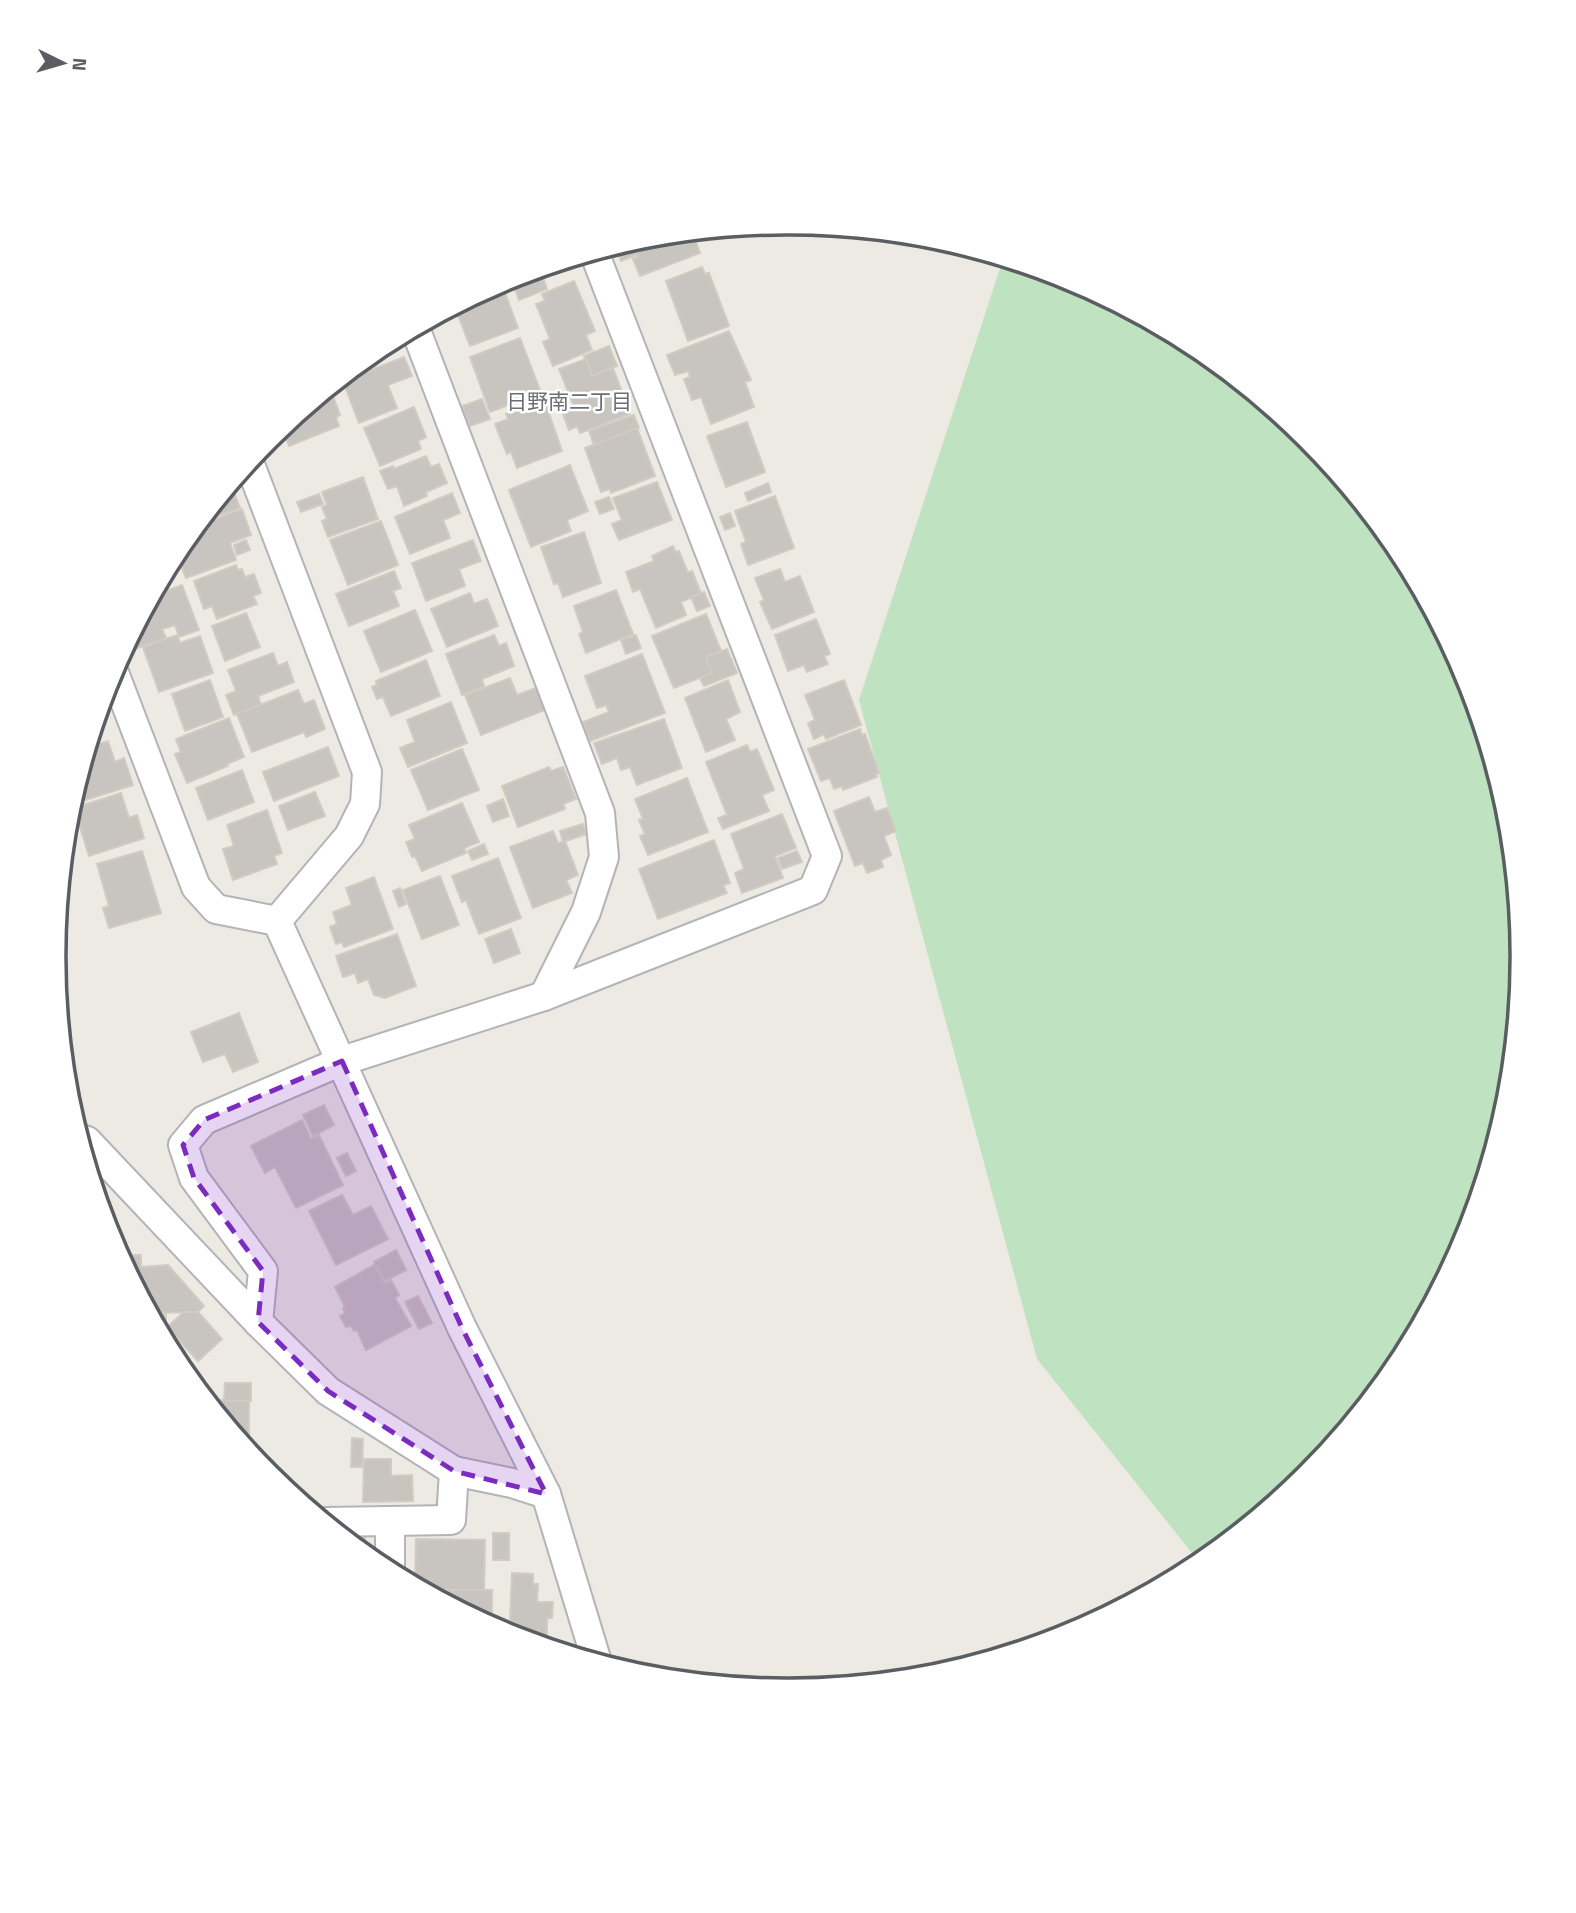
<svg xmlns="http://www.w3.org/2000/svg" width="1576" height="1913" font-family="'Titillium Web','Noto Sans JP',sans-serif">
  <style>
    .green { fill: #bfe3c0 }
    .building { fill: #c8c4bf; stroke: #d0ccc1; stroke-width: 2 }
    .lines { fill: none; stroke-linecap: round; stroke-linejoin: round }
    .street-casing { stroke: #b2b4b9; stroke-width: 32 }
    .street { stroke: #fff; stroke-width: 28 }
    .marked { fill: #7b2cbf; fill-opacity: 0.2; stroke: #7b2cbf; stroke-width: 5; stroke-dasharray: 14 9; stroke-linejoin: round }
    .labels { text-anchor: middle; stroke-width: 5; stroke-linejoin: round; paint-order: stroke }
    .neighbourhood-label { font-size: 21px; fill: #6b6f74; stroke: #fff }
    .rim { fill: none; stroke: #5a5d62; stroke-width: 3.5 }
  </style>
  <rect width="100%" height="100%" fill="#eceae2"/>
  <!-- green -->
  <polygon class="green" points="1003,259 1069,279 1196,347 1307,438 1398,549 1466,676 1508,814 1522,957 1508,1100 1466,1238 1398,1364 1307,1476 1200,1563 1037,1359 859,700"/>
  <!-- building -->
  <g class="building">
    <polygon points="682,233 685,241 694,238 700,253 640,276 633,259 638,257 632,242 647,237"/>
    <polygon points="632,242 637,255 621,261 616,248"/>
    <polygon points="572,259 513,283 511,277"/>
    <polygon points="702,267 705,274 709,273 729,326 688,341 666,281"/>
    <polygon points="541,272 547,289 519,300 513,283"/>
    <polygon points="574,281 595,331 586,335 592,350 553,366 543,342 550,339 536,304 545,301 542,294"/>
    <polygon points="501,282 518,328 470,346 455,307"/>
    <polygon points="452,308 455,314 428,324 427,321"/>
    <polygon points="729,331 751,380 745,382 754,407 711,424 701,397 692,400 684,379 690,377 688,371 675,375 667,355"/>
    <polygon points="520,338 541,393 490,412 470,357"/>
    <polygon points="609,346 617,366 592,376 584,356"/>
    <polygon points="404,357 412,376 388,385 397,408 359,423 343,381"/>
    <polygon points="586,359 592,376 613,368 630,414 580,433 577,426 569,430 563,414 575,409 559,369"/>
    <polygon points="330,388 340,415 336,417 339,426 289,446 282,427"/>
    <polygon points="482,399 490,419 470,426 462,406"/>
    <polygon points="544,399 562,451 517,468 511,452 507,454 495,424 508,419 506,414"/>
    <polygon points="414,407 426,437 418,441 421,449 380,466 364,428"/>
    <polygon points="634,415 639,428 594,445 589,431"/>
    <polygon points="747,422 765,472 726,487 707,436"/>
    <polygon points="637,428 655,476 611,493 610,489 601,492 585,448"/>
    <polygon points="426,456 431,467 439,464 447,483 426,492 427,496 404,506 397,486 388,489 380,471 393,466 394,469"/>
    <polygon points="570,465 588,511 567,520 571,531 531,547 509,490"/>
    <polygon points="363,477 378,519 328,537 322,521 327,519 322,507 327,505 322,492"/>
    <polygon points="657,482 672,520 619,540 612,524 622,520 613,498"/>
    <polygon points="768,483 771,492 748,501 745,493"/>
    <polygon points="232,487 240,508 209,519 207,513 228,488"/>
    <polygon points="452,493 460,513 443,520 450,538 410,554 395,517"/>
    <polygon points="319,494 323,504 301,512 297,502"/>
    <polygon points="775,496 794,548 748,565 741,544 746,542 735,511"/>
    <polygon points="609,497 614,509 600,514 595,502"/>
    <polygon points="242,509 251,535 230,543 236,560 186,578 176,552 178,549 197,526"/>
    <polygon points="730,513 735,526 725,530 720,517"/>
    <polygon points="381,521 398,565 348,585 330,540"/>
    <polygon points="584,532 601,583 563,597 558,583 554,584 541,547"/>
    <polygon points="246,540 250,550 237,555 234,545"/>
    <polygon points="473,540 481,561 459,569 465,586 426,601 412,563"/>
    <polygon points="673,546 676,552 679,551 688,573 692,571 701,593 681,602 686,615 656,628 640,589 633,592 626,572 654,561 652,556"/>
    <polygon points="236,565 238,570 242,569 245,577 254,574 261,593 253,596 257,604 217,619 212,606 204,609 194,581"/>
    <polygon points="780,569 785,582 800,576 814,612 772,629 760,602 764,600 755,578"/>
    <polygon points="394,571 401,588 393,591 399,606 349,626 336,594"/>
    <polygon points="182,585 199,630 179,637 175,625 162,629 166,638 132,650 128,641 149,603 157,600 155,595"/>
    <polygon points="616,590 633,634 586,653 579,634 583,632 574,606"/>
    <polygon points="704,592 710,606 697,611 691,597"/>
    <polygon points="470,593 474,604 487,599 498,626 447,647 431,609"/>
    <polygon points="415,610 432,651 381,672 364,631"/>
    <polygon points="246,613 260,647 225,661 212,626"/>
    <polygon points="706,614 721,651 706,657 712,673 674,688 652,636"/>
    <polygon points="816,619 830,654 824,656 828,664 807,672 804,665 788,671 775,635"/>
    <polygon points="177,635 180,643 200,636 213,673 159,692 143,647"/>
    <polygon points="494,635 499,646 506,643 514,666 482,679 484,686 462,695 446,654"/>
    <polygon points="636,635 641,648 626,654 621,640"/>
    <polygon points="727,649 737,673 704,686 700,678 712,673 706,657"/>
    <polygon points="273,653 278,666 287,662 294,682 258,696 261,705 234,715 226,695 236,691 228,670"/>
    <polygon points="642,654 665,713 590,741 583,722 609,712 606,705 597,708 585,676"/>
    <polygon points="426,660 440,696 391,716 383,697 377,699 372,687 377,685 376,681"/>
    <polygon points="510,678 517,695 536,688 545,710 481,735 465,695"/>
    <polygon points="210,680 223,717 185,731 172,694"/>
    <polygon points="728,680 740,712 726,719 735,740 706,752 685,698"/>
    <polygon points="844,680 861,725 826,739 824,734 814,739 808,723 815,720 805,695"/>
    <polygon points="298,690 304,704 314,700 325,729 306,737 304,732 252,752 237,714"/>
    <polygon points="451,702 467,743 408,767 400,748 415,742 407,720"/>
    <polygon points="229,718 244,757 227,764 228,766 187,783 175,754 181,752 176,739"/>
    <polygon points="664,719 682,768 637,785 630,767 621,770 617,758 602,764 594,743"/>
    <polygon points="860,729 862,735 865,734 879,773 876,774 877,777 843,790 842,786 834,789 830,778 821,781 808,749"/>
    <polygon points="108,741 115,762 124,758 133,785 76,803 74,796 88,748"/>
    <polygon points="747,745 750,752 757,749 774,790 762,795 769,811 723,829 718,818 727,815 706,762"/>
    <polygon points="328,747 339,776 274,801 263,772"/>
    <polygon points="462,749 479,790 428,810 411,770"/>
    <polygon points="549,767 551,771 563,767 576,799 563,804 565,809 518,827 502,786"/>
    <polygon points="242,770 254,802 208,820 196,788"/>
    <polygon points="687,778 708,832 648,855 640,836 645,834 639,820 643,819 635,799"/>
    <polygon points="315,792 325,816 288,830 279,806"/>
    <polygon points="121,793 129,818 137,815 144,838 89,856 74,808"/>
    <polygon points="869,797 875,812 887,808 896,831 884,836 891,855 881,860 883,867 867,873 863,863 855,866 834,811"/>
    <polygon points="503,799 509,816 493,822 487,806"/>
    <polygon points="462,803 479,842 464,848 466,853 422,871 415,856 412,857 406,842 415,839 409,825"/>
    <polygon points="267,810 282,853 274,856 277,864 233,880 223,849 234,846 227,825"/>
    <polygon points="782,814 796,848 775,856 783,878 742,893 735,873 744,869 731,834"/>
    <polygon points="583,824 586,834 563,842 560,831"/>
    <polygon points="553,831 558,843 565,841 578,875 566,880 572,893 533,908 510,847"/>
    <polygon points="714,840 730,883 723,885 727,893 658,919 639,869"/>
    <polygon points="484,844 488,854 472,860 468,851"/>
    <polygon points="142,851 161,913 109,928 103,908 109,906 97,864"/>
    <polygon points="797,851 802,862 782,869 778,858"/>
    <polygon points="498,858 521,918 479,934 466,900 462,902 452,876"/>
    <polygon points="440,876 459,925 422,939 403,890"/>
    <polygon points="374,877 393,929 344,947 342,942 336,944 330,927 337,924 333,912 352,905 346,888"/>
    <polygon points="400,888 406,904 399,907 393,891"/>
    <polygon points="511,929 520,953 494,963 485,939"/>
    <polygon points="397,934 416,986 385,998 374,995 368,979 358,983 355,973 343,977 336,956"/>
    <polygon points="239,1013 258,1062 233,1072 225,1054 203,1062 191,1032"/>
    <polygon points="324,1105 334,1125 313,1136 303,1115"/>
    <polygon points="302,1120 311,1139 319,1135 343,1185 296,1208 275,1167 265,1173 251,1146"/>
    <polygon points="347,1153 356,1171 346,1176 337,1158"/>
    <polygon points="342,1195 353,1215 371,1206 388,1239 336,1265 309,1211"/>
    <polygon points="396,1250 406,1270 385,1281 374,1262"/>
    <polygon points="119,1255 141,1255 141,1267 168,1265 204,1306 198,1312 151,1313"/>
    <polygon points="374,1265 385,1284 391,1280 399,1295 395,1298 411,1326 366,1350 357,1330 354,1331 351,1326 346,1327 340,1316 345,1313 343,1308 345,1307 335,1287"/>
    <polygon points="418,1296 432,1323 419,1329 405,1302"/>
    <polygon points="184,1312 198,1312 222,1339 198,1361 167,1327"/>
    <polygon points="151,1313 166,1313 166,1343"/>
    <polygon points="225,1383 251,1383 251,1401 224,1401"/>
    <polygon points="208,1400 249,1401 249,1451"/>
    <polygon points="352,1438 363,1439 362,1467 351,1467"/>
    <polygon points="364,1459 391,1459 391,1476 412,1475 413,1501 363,1502"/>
    <rect x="493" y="1533" width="16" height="27"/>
    <polygon points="341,1534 365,1534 365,1554"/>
    <polygon points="416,1539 485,1540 484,1590 424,1590 415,1585"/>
    <polygon points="512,1573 533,1574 533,1584 538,1584 537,1602 553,1602 552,1618 547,1618 547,1641 514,1637 515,1622 510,1622"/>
    <polygon points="441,1590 492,1590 492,1626 441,1599"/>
  </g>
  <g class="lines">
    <!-- street casing -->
    <g class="street-casing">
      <g id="street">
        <polyline points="415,328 600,813 604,857 586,912 544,996"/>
        <polyline points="249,462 367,772 365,804 349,836 277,921"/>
        <polyline points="113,670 196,887 216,909 277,921 462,1328 546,1494 597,1662"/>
        <polyline points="80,1139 87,1141 258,1322 328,1391 454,1471 512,1483 546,1494"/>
        <polyline points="258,1322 263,1271 194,1178 183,1145 204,1120 342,1061 544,996 813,890 827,856 594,252"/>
        <polyline points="326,1522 451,1520 454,1471"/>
        <polyline points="390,1572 390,1522"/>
      </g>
    </g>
    <!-- street -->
    <use href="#street" class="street"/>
  </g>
  <!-- marked area -->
  <path class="marked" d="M342,1061L462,1328L546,1494L454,1471L328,1391L258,1322L263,1271L194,1178L183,1145L204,1120Z"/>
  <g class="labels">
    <!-- neighbourhood labels -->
    <g class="neighbourhood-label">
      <text x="569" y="409">日野南二丁目</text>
    </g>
  </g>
  <!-- crop -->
  <path d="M0 0H1576V1913H0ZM787 235H789A721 721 0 0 1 1510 956V957A721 721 0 0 1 789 1678H787A721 721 0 0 1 66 957V956A721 721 0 0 1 787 235Z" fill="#fff" fill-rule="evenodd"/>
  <path class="rim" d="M787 235H789A721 721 0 0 1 1510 956V957A721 721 0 0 1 789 1678H787A721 721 0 0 1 66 957V956A721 721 0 0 1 787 235Z"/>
  <!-- north arrow -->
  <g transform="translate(63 63) rotate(95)" stroke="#ffffff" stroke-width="5" paint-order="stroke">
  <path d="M0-5L12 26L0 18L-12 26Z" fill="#5a5d62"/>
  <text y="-10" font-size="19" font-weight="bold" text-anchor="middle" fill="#5a5d62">N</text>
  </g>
</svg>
